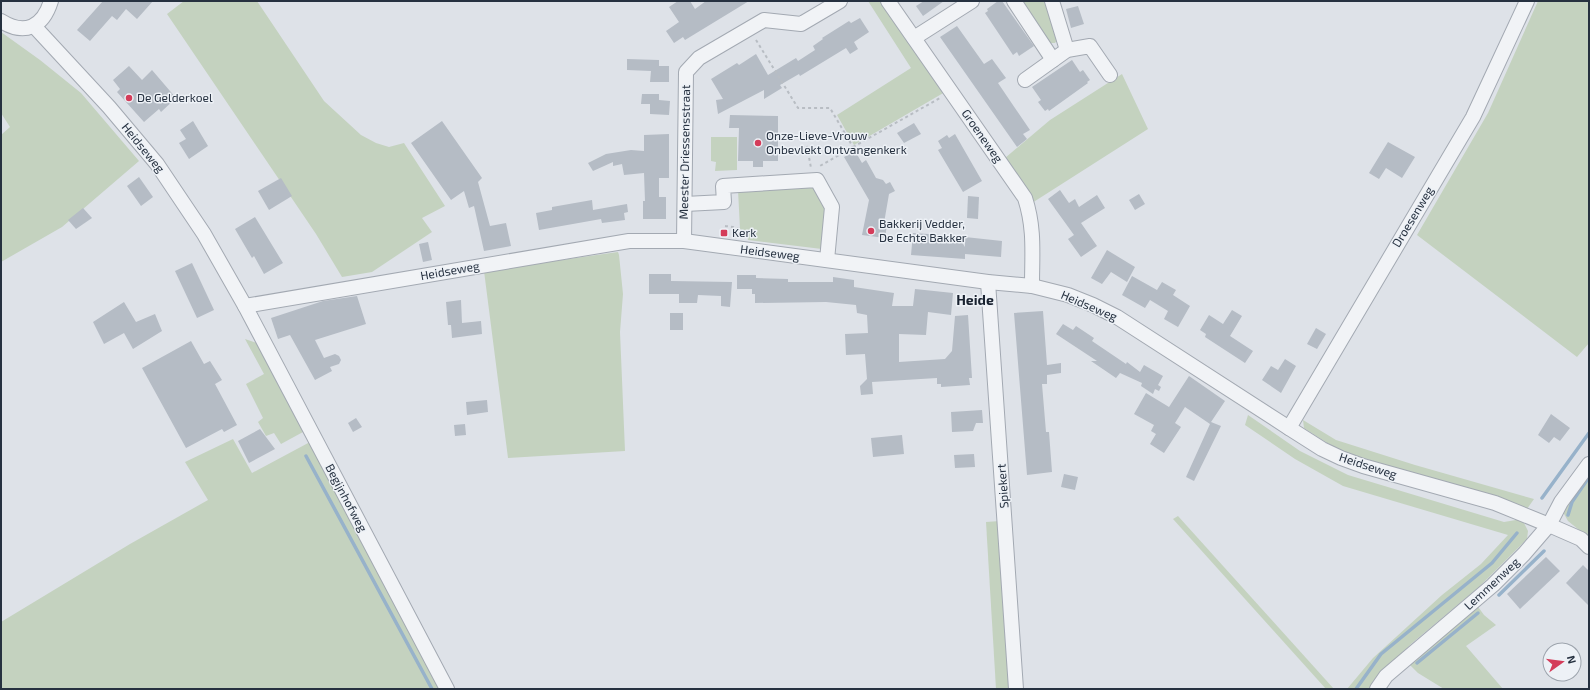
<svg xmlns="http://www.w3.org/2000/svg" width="1590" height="690" font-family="'Exo 2',sans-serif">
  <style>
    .green { fill: #c4d2bf }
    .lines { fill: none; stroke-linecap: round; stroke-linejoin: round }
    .stream { stroke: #97b2ca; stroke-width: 3.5 }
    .building { fill: #b5bcc5 }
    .minor-casing { stroke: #a3a9b2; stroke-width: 16 }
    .path { stroke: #b8bdc3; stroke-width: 2; stroke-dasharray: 3 3; stroke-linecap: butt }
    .minor { stroke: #f1f3f6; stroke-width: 14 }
    .poi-dot { fill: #d43c5a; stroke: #edf1f6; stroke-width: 1.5 }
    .labels { text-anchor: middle; stroke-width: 3; stroke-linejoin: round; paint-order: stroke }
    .poi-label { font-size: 12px; fill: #263140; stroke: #edf1f6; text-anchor: start }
    .street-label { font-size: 12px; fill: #263140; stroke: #edf1f6 }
    .quarter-label { font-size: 14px; font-weight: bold; fill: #192230; stroke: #edf1f6 }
  </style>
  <rect width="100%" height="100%" fill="#dee2e8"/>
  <!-- green -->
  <g class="green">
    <polygon points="184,1 257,1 324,101 361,135 376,143 389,147 404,143 445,206 422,218 432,232 372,272 342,277 316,234 167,14"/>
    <polygon points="868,1 882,1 945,92 854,145 837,115 911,68"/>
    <polygon points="1020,1 1046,1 1057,40 1055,43 1051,43 1046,38"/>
    <polygon points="1538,1 1589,1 1589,343 1577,357 1417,235 1488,113"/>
    <polygon points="1,32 40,60 81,93 139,161 62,227 1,262 1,135 10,127 1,113"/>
    <polygon points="1122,74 1148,129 1032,203 1018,175 1005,158 1050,120"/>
    <polygon points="711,137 737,137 737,170 715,171 716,162 711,161"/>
    <polygon points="815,185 829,205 822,249 748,240 746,232 740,229 738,190"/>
    <polygon points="618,252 619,255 623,294 620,332 625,451 508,458 484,271"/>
    <polygon points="245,339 257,343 303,432 281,444 274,433 266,436 258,422 263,418 246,384 264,374"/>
    <polygon points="1248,415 1300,451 1348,475 1504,522 1522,519 1528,531 1527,539 1479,587 1411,644 1369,689 1347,689 1373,658 1442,595 1481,564 1508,535 1343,486 1295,459 1245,425"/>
    <polygon points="1303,420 1336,440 1415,465 1534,499 1527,509 1338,450 1304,428"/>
    <polygon points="233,439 252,473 310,442 443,689 1,689 1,622 130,544 208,500 185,462"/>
    <polygon points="1589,469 1589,538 1568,521 1563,512 1570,496"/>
    <polygon points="1178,516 1334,689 1326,689 1173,519"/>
    <polygon points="1000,521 1011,689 996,689 986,522"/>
    <polygon points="1476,604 1484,615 1496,625 1466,646 1503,689 1444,689 1418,673 1408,663"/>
  </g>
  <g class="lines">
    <!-- stream -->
    <g class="stream">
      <polyline points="306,456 432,689"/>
      <polyline points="1542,498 1589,433"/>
      <polyline points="1568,515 1572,502 1589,477"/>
      <polyline points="1499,595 1544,551"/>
      <polyline points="1417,663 1478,613"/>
      <polyline points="1356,689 1381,654 1492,563 1517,533"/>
    </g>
  </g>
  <!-- building -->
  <g class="building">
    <polygon points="103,1 153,1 137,19 126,9 117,20 112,16 90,41 77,30"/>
    <polygon points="678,1 690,1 695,9 706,1 749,1 685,40 683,37 674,43 666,31 679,22 669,7"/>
    <polygon points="924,1 944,1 923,16 916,6"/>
    <polygon points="998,1 1002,1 1034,46 1019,56 1017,52 1013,55 985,13 988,11 987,9"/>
    <polygon points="1078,6 1084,24 1071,28 1066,9"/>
    <polygon points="860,18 869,32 854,42 858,49 850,54 846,48 800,76 799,74 780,85 782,88 764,99 764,90 718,114 716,100 723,99 711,79 737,63 739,65 756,54 768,75 796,58 798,61 815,50 813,46 823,39 822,38 849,21 851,23"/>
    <polygon points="957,26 984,64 992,59 1006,78 998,83 1030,130 1023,134 1027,139 1017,147 940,37"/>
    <polygon points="627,59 659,60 659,66 669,66 669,82 650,82 651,71 627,70"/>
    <polygon points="1072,60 1080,72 1083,70 1090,80 1087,82 1088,83 1049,111 1048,109 1045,111 1038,102 1041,100 1032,87"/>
    <polygon points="129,66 142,80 152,70 176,98 161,112 159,109 144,122 117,92 120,89 113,80"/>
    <polygon points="642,94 659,94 659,100 670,101 669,115 650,114 650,104 641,104"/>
    <polygon points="730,115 778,116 778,161 763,161 763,167 753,167 753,161 738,161 739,128 729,128"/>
    <polygon points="193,121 208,146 189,159 179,143 186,139 180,130"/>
    <polygon points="442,121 482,178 478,182 490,226 506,223 511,246 484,251 474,206 469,208 464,191 451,200 411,143"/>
    <polygon points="914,123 921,134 904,143 897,133"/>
    <polygon points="669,134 669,178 659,178 659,197 666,197 666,219 643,219 643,201 645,201 644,173 624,175 622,164 613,166 613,162 593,171 588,163 606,154 631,150 644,151 644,135"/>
    <polygon points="955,134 982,181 963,192 938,150 942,148 938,141 947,135 949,138"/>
    <polygon points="1388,142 1415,157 1402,178 1386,168 1379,179 1369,173"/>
    <polygon points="855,151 862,163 866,160 876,178 883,180 886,184 890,182 895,191 889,194 884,223 887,224 885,238 862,235 869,200 844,157"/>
    <polygon points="139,177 153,197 141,206 127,186"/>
    <polygon points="281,178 292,196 269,210 258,191"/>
    <polygon points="1060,190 1069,203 1075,199 1079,207 1097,195 1105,208 1081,223 1097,246 1081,257 1068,239 1074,235 1048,199"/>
    <polygon points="1139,194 1145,204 1135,210 1129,200"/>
    <polygon points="968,196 979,197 978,219 967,218"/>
    <polygon points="592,200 593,210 627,204 628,212 624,213 625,220 602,223 601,219 539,230 536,213 552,210 552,207"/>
    <polygon points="83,208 92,218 76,229 68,220"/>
    <polygon points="255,217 283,263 264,274 254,256 252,258 235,229"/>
    <polygon points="913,233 958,236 965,247 965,237 1002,241 1001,257 965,254 965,259 911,255"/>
    <polygon points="428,242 432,260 423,262 419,244"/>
    <polygon points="1107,250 1135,267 1127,282 1111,272 1102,284 1091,278"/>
    <polygon points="192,263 214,310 197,318 175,271"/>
    <polygon points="649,274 671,274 671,281 732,282 730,307 721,306 721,296 698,295 697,303 679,303 679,294 649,294"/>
    <polygon points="737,275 756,275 756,278 788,279 788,282 833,282 833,277 854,280 854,287 894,293 892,306 913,306 915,289 953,293 951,315 928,312 926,335 899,334 899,362 945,359 952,351 955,316 968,315 972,378 969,378 970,385 941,387 941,384 937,384 937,378 872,382 873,394 861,395 860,386 867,379 865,354 846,355 845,334 868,333 867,315 857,313 856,305 826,302 755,303 755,294 752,294 752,289 737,289"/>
    <polygon points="1132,276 1157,290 1162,282 1176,290 1173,295 1190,306 1178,327 1164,319 1168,311 1150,300 1145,308 1122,295"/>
    <polygon points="357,296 366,324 315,340 324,358 335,354 339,356 341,360 339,364 330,367 332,371 315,380 290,335 278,339 271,318 323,301"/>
    <polygon points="461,300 462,323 481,321 482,334 452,338 451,325 448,325 446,302"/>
    <polygon points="124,302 136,322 155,314 162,331 133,349 124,333 104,344 93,322"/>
    <polygon points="1232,310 1242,316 1230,336 1253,351 1245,363 1205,337 1206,334 1200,330 1209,315 1223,324"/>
    <polygon points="1043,311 1047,365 1061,363 1061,373 1047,375 1047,384 1042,384 1046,432 1049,432 1052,472 1027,475 1014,313"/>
    <rect x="670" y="313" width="13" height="17"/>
    <polygon points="1063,324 1073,330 1076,326 1094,338 1092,341 1126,364 1127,362 1140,372 1144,365 1163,376 1158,385 1161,387 1159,391 1155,389 1153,394 1141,386 1142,383 1120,373 1116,378 1091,361 1097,361 1056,334"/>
    <polygon points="1316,328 1326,334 1317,349 1307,344"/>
    <polygon points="191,341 204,364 210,361 222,380 215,384 237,425 224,432 222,429 186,448 142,368"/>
    <polygon points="1285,359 1296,366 1281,393 1262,380 1271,366 1278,370"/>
    <polygon points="1189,376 1225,401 1211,422 1221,426 1194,481 1186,477 1210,424 1185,407 1175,423 1181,427 1164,453 1150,444 1156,434 1151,431 1154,425 1134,414 1146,393 1169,407"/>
    <polygon points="487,400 488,412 467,415 466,402"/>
    <polygon points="982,410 983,423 976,423 973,431 952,432 951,412"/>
    <polygon points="1551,414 1570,428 1560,441 1554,437 1549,443 1538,435"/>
    <polygon points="356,418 362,427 353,432 348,423"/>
    <polygon points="465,424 466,435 455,436 454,425"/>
    <polygon points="260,429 275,449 249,463 238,441"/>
    <polygon points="902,435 904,454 873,457 871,438"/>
    <polygon points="974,454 975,467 955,468 954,455"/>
    <polygon points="1064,474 1078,477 1075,490 1061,487"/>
    <polygon points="1546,557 1560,571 1520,609 1507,594"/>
    <polygon points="1583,565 1589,571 1589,606 1566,583"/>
  </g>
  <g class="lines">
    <!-- minor casing -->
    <g class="minor-casing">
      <g id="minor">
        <path d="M888,1L1025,198C1035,229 1032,254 1032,286"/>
        <polyline points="1014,1 1053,60"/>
        <polyline points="1052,1 1067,50"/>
        <path d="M1,21C25,36 43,27 51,1"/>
        <polyline points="34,26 109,107 157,164 204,234 245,306 447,689"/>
        <polyline points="914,38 972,1"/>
        <polyline points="1025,80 1067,50 1090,46 1110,75"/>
        <polyline points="685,204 724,202 723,186 817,180 832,207 827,260"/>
        <polyline points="684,241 686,72 699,58 764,20 801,24 840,1"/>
        <polyline points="988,282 1016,689"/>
        <polyline points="245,306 629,241 684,241 988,282 1032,286 1068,295 1093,305 1117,317 1289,428 1322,449 1341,458 1363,466 1495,503 1549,525 1581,539 1589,547"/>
        <polyline points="1289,428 1473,117 1527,1"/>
        <polyline points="1377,689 1386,676 1493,585 1524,554 1549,525 1561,502 1589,464"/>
      </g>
    </g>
    <!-- path -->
    <g class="path">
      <polyline points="756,40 798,108 830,108 853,147 818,167"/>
      <polyline points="807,146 811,168"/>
      <polyline points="853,147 940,98"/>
      <path d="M725,226C733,227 743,227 746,236"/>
    </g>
    <!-- minor -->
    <use href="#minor" class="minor"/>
  </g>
  <!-- markers -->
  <g class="poi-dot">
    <circle cx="129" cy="98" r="4"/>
    <circle cx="758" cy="143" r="4"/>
    <circle cx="871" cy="231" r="4"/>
    <rect x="720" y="229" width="8" height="8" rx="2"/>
  </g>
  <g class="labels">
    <!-- poi labels -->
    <g class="poi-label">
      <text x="137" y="102">De Gelderkoel</text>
      <text x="766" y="140">Onze-Lieve-Vrouw<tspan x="766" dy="14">Onbevlekt Ontvangenkerk</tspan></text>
      <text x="879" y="228">Bakkerij Vedder,<tspan x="879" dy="14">De Echte Bakker</tspan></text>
      <text x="732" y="237">Kerk</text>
    </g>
    <!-- street labels -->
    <g class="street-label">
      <text transform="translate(982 136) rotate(55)" y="4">Groeneweg</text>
      <text transform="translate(143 148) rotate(51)" y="4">Heidseweg</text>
      <text transform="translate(685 152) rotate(-89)" y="4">Meester Driessensstraat</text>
      <text transform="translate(1413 217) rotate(-59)" y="4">Droesenweg</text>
      <text transform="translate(770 253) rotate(7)" y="4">Heidseweg</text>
      <text transform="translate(450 271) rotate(-10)" y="4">Heidseweg</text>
      <text transform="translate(1089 306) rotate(23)" y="4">Heidseweg</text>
      <text transform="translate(1368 466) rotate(18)" y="4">Heidseweg</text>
      <text transform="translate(1003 486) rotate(-94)" y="4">Spiekert</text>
      <text transform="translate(346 498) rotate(62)" y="4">Begijnhofweg</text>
      <text transform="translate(1492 584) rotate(-43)" y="4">Lemmenweg</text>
    </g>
    <!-- quarter labels -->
    <g class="quarter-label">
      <text x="975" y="305">Heide</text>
    </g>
  </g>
  <!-- border -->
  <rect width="1590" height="690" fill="none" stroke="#263140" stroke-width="4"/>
  <!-- north arrow -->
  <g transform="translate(1562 662) rotate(76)"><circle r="19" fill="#edf1f6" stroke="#9da4ad"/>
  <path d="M0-3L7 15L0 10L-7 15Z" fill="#d43c5a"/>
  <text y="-6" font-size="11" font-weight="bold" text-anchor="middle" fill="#263140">N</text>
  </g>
</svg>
